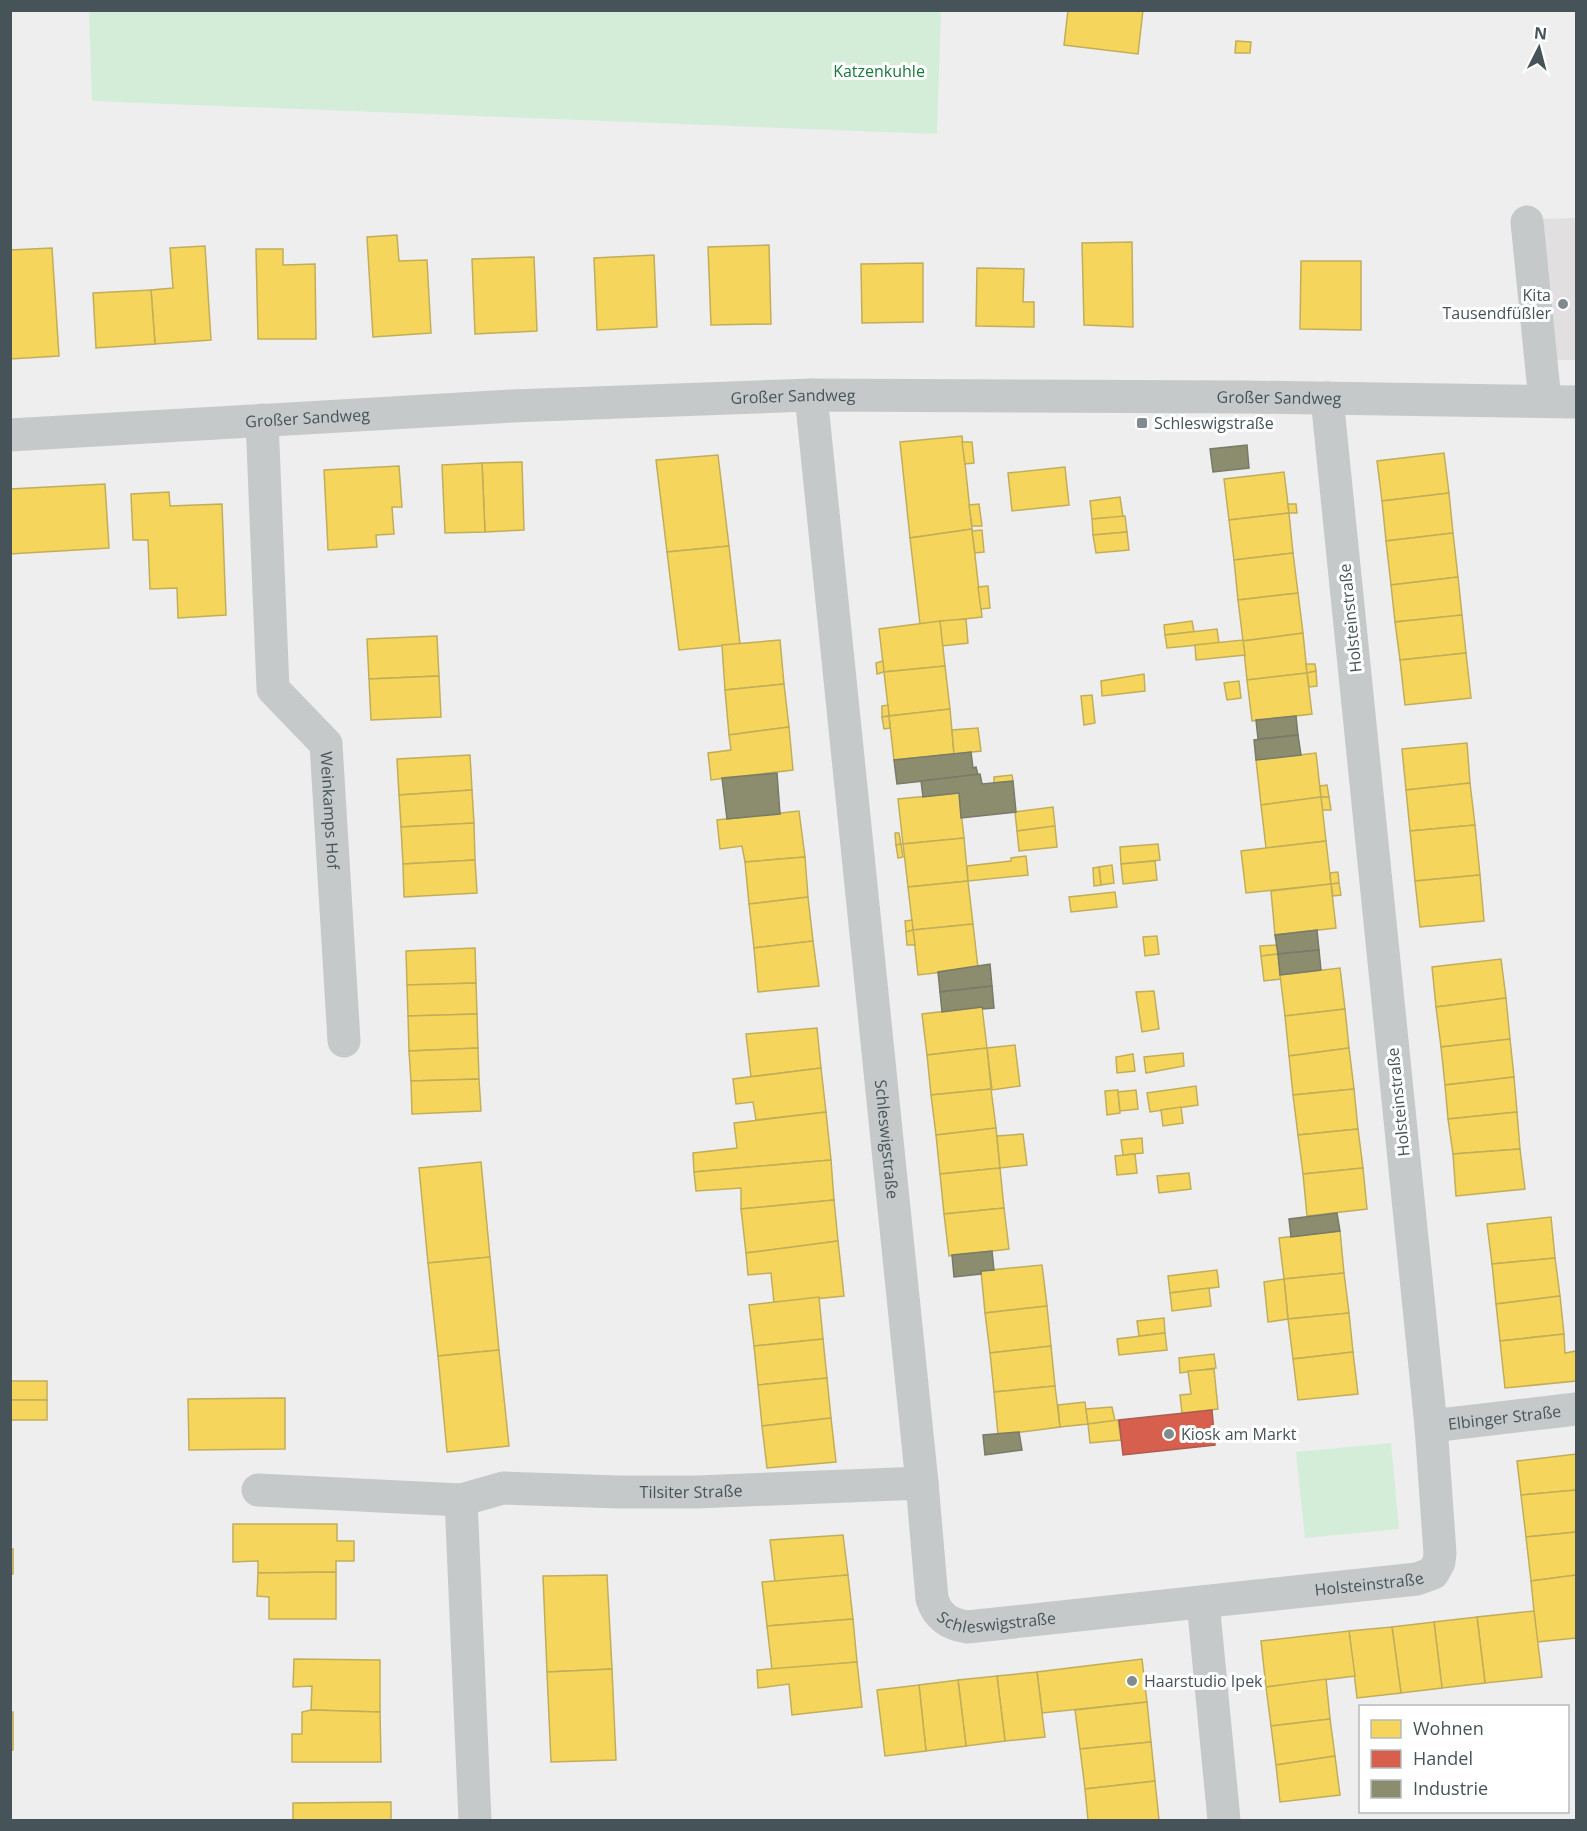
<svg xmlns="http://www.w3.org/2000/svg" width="1587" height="1831" font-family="'Open Sans',sans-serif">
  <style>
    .education { fill: #e1dfe0 }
    .green { fill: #d4edd9 }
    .homes { fill: #f6d55c; stroke: #c1ae5b; stroke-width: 1.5 }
    .shops { fill: #d6604d; stroke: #ab5c51; stroke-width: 1.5 }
    .industry { fill: #8c8c6e; stroke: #777b68; stroke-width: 1.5 }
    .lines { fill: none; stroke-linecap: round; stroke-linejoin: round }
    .minor { stroke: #c6c9ca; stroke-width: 33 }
    .poi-dot { fill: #818a8e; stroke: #fff; stroke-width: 2 }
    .labels { text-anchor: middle; stroke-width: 6; stroke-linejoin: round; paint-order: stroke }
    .park-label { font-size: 16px; fill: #197939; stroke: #fff }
    .poi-label { font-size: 16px; fill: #46545a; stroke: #fff; text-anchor: start }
    .street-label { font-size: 16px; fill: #46545a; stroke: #fff }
  </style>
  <rect width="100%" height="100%" fill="#efeeee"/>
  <!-- education -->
  <polygon class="education" points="1576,218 1576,360 1554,360 1537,219"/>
  <!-- green -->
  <g class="green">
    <polygon points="89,11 941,11 937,134 92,101"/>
    <polygon points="1391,1443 1399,1529 1305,1538 1296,1452"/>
  </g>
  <!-- homes -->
  <g class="homes">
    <polygon points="1068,10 1143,10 1138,54 1064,45"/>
    <polygon points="1236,41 1251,42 1250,53 1235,53"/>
    <polygon points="397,235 399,261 427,260 431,333 373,337 367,237"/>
    <polygon points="1132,242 1133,327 1084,325 1082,243"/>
    <polygon points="769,245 771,324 711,325 708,247"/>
    <polygon points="205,246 211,340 155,344 151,290 173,288 170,248"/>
    <polygon points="52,248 59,356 10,359 10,250"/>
    <polygon points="256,249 283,249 283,265 315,264 316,339 258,339"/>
    <polygon points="654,255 657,327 597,330 594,258"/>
    <polygon points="534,257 537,331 475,334 472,259"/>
    <polygon points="1301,261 1361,261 1361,330 1300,329"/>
    <polygon points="923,263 923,322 862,323 861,264"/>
    <polygon points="977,268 1024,269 1023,302 1034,302 1034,327 976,326"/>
    <polygon points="151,290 155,344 96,348 93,293"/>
    <polygon points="962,436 972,529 910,538 900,442"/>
    <polygon points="962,442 972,442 974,463 965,464"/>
    <polygon points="1444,453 1449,493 1382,501 1377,461"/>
    <polygon points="718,455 729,546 667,552 656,460"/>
    <polygon points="522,462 524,530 485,532 482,463"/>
    <polygon points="482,463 485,532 445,533 442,465"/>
    <polygon points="399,466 402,507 392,507 394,534 376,535 377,547 328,550 324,470"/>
    <polygon points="1065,467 1069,505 1012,511 1008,473"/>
    <polygon points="1284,472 1289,513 1229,520 1224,479"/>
    <polygon points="105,484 109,548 10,554 10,489"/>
    <polygon points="169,492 170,506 222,504 226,615 178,618 177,588 150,589 148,540 133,540 131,494"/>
    <polygon points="1449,493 1453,533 1386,541 1382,501"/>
    <polygon points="1120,497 1123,517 1092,519 1090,501"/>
    <polygon points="979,504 982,526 972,526 969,505"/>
    <polygon points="1288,504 1296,504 1297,513 1289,513"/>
    <polygon points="1289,513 1293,553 1234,560 1229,520"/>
    <polygon points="1125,516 1127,532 1093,535 1092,519"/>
    <polygon points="972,529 982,617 920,624 910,538"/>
    <polygon points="982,530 984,552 975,553 972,531"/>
    <polygon points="1127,532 1129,550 1096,553 1093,535"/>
    <polygon points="1453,533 1458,577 1391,585 1386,541"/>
    <polygon points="729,546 740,644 679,650 667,552"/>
    <polygon points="1293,553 1298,593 1238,600 1234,560"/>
    <polygon points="1458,577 1462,615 1395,622 1391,585"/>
    <polygon points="988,586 990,608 981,609 978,587"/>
    <polygon points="1298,593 1303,633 1243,641 1238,600"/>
    <polygon points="1462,615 1466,653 1400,660 1395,622"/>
    <polygon points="966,619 968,643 942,646 940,621"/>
    <polygon points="940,621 945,666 884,672 879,629"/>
    <polygon points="1192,621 1194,632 1165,635 1164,625"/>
    <polygon points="1217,629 1219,643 1167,648 1165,635"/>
    <polygon points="1303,633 1307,673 1247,680 1243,641"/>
    <polygon points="437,636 439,676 369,679 367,639"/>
    <polygon points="780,640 784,684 725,690 722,645"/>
    <polygon points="1243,640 1245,655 1196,660 1195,645"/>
    <polygon points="1466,653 1471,698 1405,705 1400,660"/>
    <polygon points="883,661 884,672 877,674 876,663"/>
    <polygon points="1306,664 1315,664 1316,671 1307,673"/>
    <polygon points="945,666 950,709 889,716 884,672"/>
    <polygon points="1316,671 1317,686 1309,687 1307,673"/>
    <polygon points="1307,673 1312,714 1252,721 1247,680"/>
    <polygon points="1144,674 1145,691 1102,696 1101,681"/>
    <polygon points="439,676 441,717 371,720 369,679"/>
    <polygon points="1239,681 1241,698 1227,700 1224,683"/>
    <polygon points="784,684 789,727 729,735 725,690"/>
    <polygon points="1092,695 1095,723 1084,725 1081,696"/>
    <polygon points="888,705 889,716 882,717 882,706"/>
    <polygon points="950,709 954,754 894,760 889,716"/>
    <polygon points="889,716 890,728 884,729 882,717"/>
    <polygon points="789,727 793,770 711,780 708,753 731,750 729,735"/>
    <polygon points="978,728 981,751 954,754 952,730"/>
    <polygon points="1467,743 1470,783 1406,790 1402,749"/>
    <polygon points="1316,753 1321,797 1261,805 1256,760"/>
    <polygon points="470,755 472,790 399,795 397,759"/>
    <polygon points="1012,775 1013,781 994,783 994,777"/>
    <polygon points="1470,783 1475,825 1410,831 1406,790"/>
    <polygon points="1327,785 1329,797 1321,797 1320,786"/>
    <polygon points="472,790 474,823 401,827 399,795"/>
    <polygon points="959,793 964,838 903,844 898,799"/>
    <polygon points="1321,797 1329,797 1331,810 1322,810"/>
    <polygon points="1321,797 1326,841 1266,848 1261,805"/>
    <polygon points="1053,807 1055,826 1017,831 1015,812"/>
    <polygon points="799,811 805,857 745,862 742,846 720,849 717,820"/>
    <polygon points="474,823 475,860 403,864 401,827"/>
    <polygon points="1475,825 1480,875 1415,881 1410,831"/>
    <polygon points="1055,826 1057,847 1019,851 1017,831"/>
    <polygon points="895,833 899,833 901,844 896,845"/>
    <polygon points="964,838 968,881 908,887 903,844"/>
    <polygon points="1326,841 1331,884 1246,893 1241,851"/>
    <polygon points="901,844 903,857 898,858 896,845"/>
    <polygon points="1158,844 1160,860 1121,864 1120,847"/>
    <polygon points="1026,856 1028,875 968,881 967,866 1011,861 1011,858"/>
    <polygon points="805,857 808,897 749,904 745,862"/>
    <polygon points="475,860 477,893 404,897 403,864"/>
    <polygon points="1155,861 1157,880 1123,884 1121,864"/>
    <polygon points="1112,865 1114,883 1101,885 1099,867"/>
    <polygon points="1099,867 1101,885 1094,886 1093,868"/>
    <polygon points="1338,872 1339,883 1331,884 1330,873"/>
    <polygon points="1480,875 1484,921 1420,927 1415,881"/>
    <polygon points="968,881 973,924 913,930 908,887"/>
    <polygon points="1339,883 1341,895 1333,896 1331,884"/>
    <polygon points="1331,884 1336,928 1275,935 1271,891"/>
    <polygon points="1115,892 1117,907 1071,912 1069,897"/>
    <polygon points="808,897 813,941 754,948 749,904"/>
    <polygon points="912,920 913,930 906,932 905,921"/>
    <polygon points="973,924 978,968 918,975 913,930"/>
    <polygon points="913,930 915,945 907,945 906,932"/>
    <polygon points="1157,936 1159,954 1145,956 1143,937"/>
    <polygon points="813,941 819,986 758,992 754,948"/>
    <polygon points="1277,945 1278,954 1261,956 1260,946"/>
    <polygon points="475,948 476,983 407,985 406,951"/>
    <polygon points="1278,954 1281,979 1264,981 1261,956"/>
    <polygon points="1501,959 1506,998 1436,1007 1432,967"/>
    <polygon points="1340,968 1345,1009 1285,1016 1280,975"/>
    <polygon points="476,983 477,1014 408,1016 407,985"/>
    <polygon points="1154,991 1159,1029 1142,1032 1136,992"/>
    <polygon points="1506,998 1510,1039 1441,1047 1436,1007"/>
    <polygon points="982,1007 987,1048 927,1055 922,1014"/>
    <polygon points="1345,1009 1349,1048 1289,1056 1285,1016"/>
    <polygon points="477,1014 478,1048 409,1051 408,1016"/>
    <polygon points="817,1028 821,1068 751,1077 746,1034"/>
    <polygon points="1510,1039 1514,1077 1445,1085 1441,1047"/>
    <polygon points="1015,1045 1020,1086 992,1090 987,1048"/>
    <polygon points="478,1048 479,1079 411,1081 409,1051"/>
    <polygon points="987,1048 991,1089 931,1095 927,1055"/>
    <polygon points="1349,1048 1354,1089 1293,1095 1289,1056"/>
    <polygon points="1183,1053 1184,1066 1146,1073 1144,1057"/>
    <polygon points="1133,1054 1135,1071 1117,1073 1116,1057"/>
    <polygon points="821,1068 826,1112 756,1120 753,1102 736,1104 733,1079"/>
    <polygon points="1514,1077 1517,1112 1448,1119 1445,1085"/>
    <polygon points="479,1079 481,1111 412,1114 411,1081"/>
    <polygon points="1196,1086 1198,1105 1150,1112 1147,1093"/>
    <polygon points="991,1089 996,1128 936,1135 931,1095"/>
    <polygon points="1354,1089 1358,1129 1298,1135 1293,1095"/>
    <polygon points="1118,1090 1120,1113 1107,1115 1105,1091"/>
    <polygon points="1136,1090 1138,1109 1120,1111 1118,1092"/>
    <polygon points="1181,1107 1183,1123 1163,1126 1161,1110"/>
    <polygon points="826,1112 831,1160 694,1172 693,1153 737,1148 734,1123"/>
    <polygon points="1517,1112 1520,1149 1453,1154 1448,1119"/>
    <polygon points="996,1128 1000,1168 940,1174 936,1135"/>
    <polygon points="1358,1129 1363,1168 1303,1174 1298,1135"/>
    <polygon points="1023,1134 1027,1165 1000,1168 997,1136"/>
    <polygon points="1142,1138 1143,1153 1123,1155 1121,1140"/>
    <polygon points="1520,1149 1525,1189 1456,1196 1453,1154"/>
    <polygon points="1135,1154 1137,1173 1117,1175 1115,1156"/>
    <polygon points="831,1160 834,1200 741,1209 741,1188 696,1191 694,1172"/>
    <polygon points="481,1162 490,1257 428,1263 419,1168"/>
    <polygon points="1000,1168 1004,1208 944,1214 940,1174"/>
    <polygon points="1363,1168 1367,1209 1307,1216 1303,1174"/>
    <polygon points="1189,1173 1191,1189 1159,1193 1157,1176"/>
    <polygon points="834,1200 838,1241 746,1253 741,1209"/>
    <polygon points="1004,1208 1009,1249 949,1256 944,1214"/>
    <polygon points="1551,1217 1555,1258 1492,1264 1487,1224"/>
    <polygon points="1340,1231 1344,1273 1284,1279 1279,1238"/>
    <polygon points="838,1241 844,1296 774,1303 771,1273 748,1275 746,1253"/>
    <polygon points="490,1257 499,1350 438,1356 428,1263"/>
    <polygon points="1555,1258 1560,1296 1496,1304 1492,1264"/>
    <polygon points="1042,1265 1047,1306 985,1313 981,1271"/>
    <polygon points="1217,1270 1219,1287 1170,1293 1168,1276"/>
    <polygon points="1344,1273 1349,1313 1288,1319 1284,1279"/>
    <polygon points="1284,1279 1288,1319 1268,1322 1264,1282"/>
    <polygon points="1209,1288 1211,1306 1172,1311 1170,1293"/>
    <polygon points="1560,1296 1564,1334 1500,1341 1496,1304"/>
    <polygon points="819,1297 823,1339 754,1346 749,1305"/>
    <polygon points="1047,1306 1051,1346 990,1353 985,1313"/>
    <polygon points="1349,1313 1353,1352 1293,1359 1288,1319"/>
    <polygon points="1164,1318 1165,1333 1139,1336 1137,1321"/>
    <polygon points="1165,1333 1167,1350 1119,1355 1117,1339"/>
    <polygon points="1564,1334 1565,1353 1576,1351 1576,1381 1505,1388 1500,1341"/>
    <polygon points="823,1339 827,1378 758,1385 754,1346"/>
    <polygon points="1051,1346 1055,1386 994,1392 990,1353"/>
    <polygon points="499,1350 509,1446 447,1452 438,1356"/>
    <polygon points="1353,1352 1358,1394 1298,1400 1293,1359"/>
    <polygon points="1214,1354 1216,1368 1180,1373 1179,1358"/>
    <polygon points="1214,1369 1218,1409 1182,1413 1180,1395 1191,1394 1188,1371"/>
    <polygon points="827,1378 831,1418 762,1426 758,1385"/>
    <rect x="10" y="1381" width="37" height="19"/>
    <polygon points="1055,1386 1060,1427 998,1435 994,1392"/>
    <polygon points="285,1398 285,1449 189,1450 188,1399"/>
    <rect x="10" y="1400" width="37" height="20"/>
    <polygon points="1085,1402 1088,1424 1060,1427 1058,1405"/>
    <polygon points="1112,1407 1115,1421 1088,1424 1086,1409"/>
    <polygon points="831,1418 836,1462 767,1468 762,1426"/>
    <polygon points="1118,1420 1121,1440 1090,1443 1088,1424"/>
    <polygon points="1576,1454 1576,1490 1521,1495 1517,1461"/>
    <polygon points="1576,1490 1576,1532 1526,1537 1521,1495"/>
    <polygon points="233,1524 337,1524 337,1541 354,1541 354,1561 336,1561 336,1572 258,1573 258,1561 233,1562"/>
    <polygon points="1576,1532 1576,1575 1531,1581 1526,1537"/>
    <polygon points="843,1535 848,1575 775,1582 770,1540"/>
    <rect x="10" y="1549" width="3" height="25"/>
    <polygon points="336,1572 336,1619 269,1619 269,1597 257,1596 258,1573"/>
    <polygon points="607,1575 612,1669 547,1672 543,1576"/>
    <polygon points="848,1575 853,1619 767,1626 762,1582"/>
    <polygon points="1576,1575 1576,1638 1537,1642 1531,1581"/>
    <polygon points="1534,1611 1542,1677 1485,1683 1477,1617"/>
    <polygon points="1477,1617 1485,1683 1442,1688 1434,1622"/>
    <polygon points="853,1619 857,1662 772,1670 767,1626"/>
    <polygon points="1434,1622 1442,1688 1401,1693 1392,1627"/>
    <polygon points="1392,1627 1401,1693 1357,1698 1349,1631"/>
    <polygon points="1349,1631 1355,1676 1266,1687 1261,1641"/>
    <polygon points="294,1659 380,1660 380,1712 311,1710 312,1686 293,1687"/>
    <polygon points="1142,1659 1147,1702 1042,1713 1037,1672"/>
    <polygon points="857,1662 862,1707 792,1715 789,1684 758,1688 757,1670"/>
    <polygon points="612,1669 616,1760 551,1762 547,1672"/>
    <polygon points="1037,1672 1045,1737 1005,1741 997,1676"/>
    <polygon points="997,1676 1005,1741 966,1746 958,1680"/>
    <polygon points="1326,1679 1330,1719 1271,1726 1266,1687"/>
    <polygon points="958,1680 966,1746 926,1751 919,1685"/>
    <polygon points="919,1685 926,1751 885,1756 877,1690"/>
    <polygon points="1147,1702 1151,1742 1080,1749 1075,1710"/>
    <polygon points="311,1710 380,1712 381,1762 292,1762 292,1734 302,1734 302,1712"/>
    <rect x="10" y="1712" width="3" height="38"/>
    <polygon points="1330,1719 1335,1756 1276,1765 1271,1726"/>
    <polygon points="1151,1742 1155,1781 1085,1789 1080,1749"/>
    <polygon points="1335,1756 1340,1795 1280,1802 1276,1765"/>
    <polygon points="1155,1781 1159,1820 1088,1820 1085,1789"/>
    <polygon points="391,1802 391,1820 293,1820 293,1803"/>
  </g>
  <!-- shops -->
  <polygon class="shops" points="1212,1410 1215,1445 1123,1455 1119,1420"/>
  <!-- industry -->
  <g class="industry">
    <polygon points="1247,445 1249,468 1213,472 1210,449"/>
    <polygon points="1296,716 1298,735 1258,739 1256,720"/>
    <polygon points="1298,735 1301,755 1256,760 1254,740"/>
    <polygon points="971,752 973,768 976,767 978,775 897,784 894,760"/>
    <polygon points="777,773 780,814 727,819 722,778"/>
    <polygon points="980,774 982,784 1013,781 1016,812 961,818 959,793 923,797 921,781"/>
    <polygon points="1317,930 1319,950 1278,954 1275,935"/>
    <polygon points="1319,950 1321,970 1280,975 1278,954"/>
    <polygon points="990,964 992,986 940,992 938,972"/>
    <polygon points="992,986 994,1008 983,1009 982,1007 942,1012 940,992"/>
    <polygon points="1337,1213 1340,1231 1291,1237 1289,1219"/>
    <polygon points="992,1251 994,1270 981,1271 981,1274 954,1277 952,1255"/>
    <polygon points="1019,1432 1022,1450 985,1455 983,1435"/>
  </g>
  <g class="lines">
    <!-- minor -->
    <g class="minor">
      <polyline points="1527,222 1545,401"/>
      <path id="s1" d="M811,395L922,1483L932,1599C938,1617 949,1624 967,1627L1417,1579L1433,1573L1439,1562L1440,1553L1431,1426L1327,398"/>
      <path id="s2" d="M262,420L273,689L326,744L344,1041"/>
      <path id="s3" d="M10,435L512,406L811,395L1246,397L1576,402"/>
      <path id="s4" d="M1431,1426L1576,1409"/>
      <path id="s5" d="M258,1490L461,1500L503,1488L618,1492H696L922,1483"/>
      <polyline points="461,1500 475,1820"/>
      <polyline points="1203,1602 1224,1820"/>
    </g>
  </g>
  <!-- markers -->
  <g class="poi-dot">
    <circle cx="1563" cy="304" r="6"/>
    <rect x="1136" y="417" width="12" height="12" rx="3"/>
    <circle cx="1169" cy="1434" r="6"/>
    <circle cx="1132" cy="1681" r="6"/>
  </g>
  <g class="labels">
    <!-- park labels -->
    <g class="park-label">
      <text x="879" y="77">Katzenkuhle</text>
    </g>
    <!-- poi labels -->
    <g class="poi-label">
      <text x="1551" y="301" text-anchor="end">Kita<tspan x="1551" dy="18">Tausendfüßler</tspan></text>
      <text x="1154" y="429">Schleswigstraße</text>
      <text x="1181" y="1440">Kiosk am Markt</text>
      <text x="1144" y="1687">Haarstudio Ipek</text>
    </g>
    <!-- street labels -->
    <g class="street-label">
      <text dy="6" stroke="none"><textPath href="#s3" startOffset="784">Großer Sandweg</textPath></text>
      <text dy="6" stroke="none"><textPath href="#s3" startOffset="1270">Großer Sandweg</textPath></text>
      <text dy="6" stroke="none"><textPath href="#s3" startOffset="298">Großer Sandweg</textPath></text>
      <text transform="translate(1350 618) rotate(-96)" y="6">Holsteinstraße</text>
      <text dy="6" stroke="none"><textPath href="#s2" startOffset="412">Weinkamps Hof</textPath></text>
      <text transform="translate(1398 1102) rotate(-96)" y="6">Holsteinstraße</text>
      <text dy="6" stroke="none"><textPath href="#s1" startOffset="748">Schleswigstraße</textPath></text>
      <text dy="6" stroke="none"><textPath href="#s4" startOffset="74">Elbinger Straße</textPath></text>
      <text dy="6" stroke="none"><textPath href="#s5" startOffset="435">Tilsiter Straße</textPath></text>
      <text dy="6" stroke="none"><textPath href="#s1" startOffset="1662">Holsteinstraße</textPath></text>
      <text dy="6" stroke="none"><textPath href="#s1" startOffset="1287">Schleswigstraße</textPath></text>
    </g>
  </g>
  <!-- border -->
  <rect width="1587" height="1831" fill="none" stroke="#46545a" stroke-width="24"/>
  <!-- legend -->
  <rect x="1359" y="1705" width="210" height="108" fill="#ffffff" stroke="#b5bbbd" stroke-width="1.5"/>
  <rect x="1371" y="1720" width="30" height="18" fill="#f6d55c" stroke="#b5bbbd" stroke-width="1.5"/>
  <text x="1413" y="1735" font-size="18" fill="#46545a">Wohnen</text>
  <rect x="1371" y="1750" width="30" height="18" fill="#d6604d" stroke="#b5bbbd" stroke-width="1.5"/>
  <text x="1413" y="1765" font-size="18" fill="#46545a">Handel</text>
  <rect x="1371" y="1780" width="30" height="18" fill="#8c8c6e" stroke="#b5bbbd" stroke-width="1.5"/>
  <text x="1413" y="1795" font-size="18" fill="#46545a">Industrie</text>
  <!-- north arrow -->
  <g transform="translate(1539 48) rotate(6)" stroke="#ffffff" stroke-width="4.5" paint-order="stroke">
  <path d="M0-4.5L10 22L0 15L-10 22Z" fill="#46545a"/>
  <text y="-9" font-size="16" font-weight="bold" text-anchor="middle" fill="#46545a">N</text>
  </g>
</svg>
